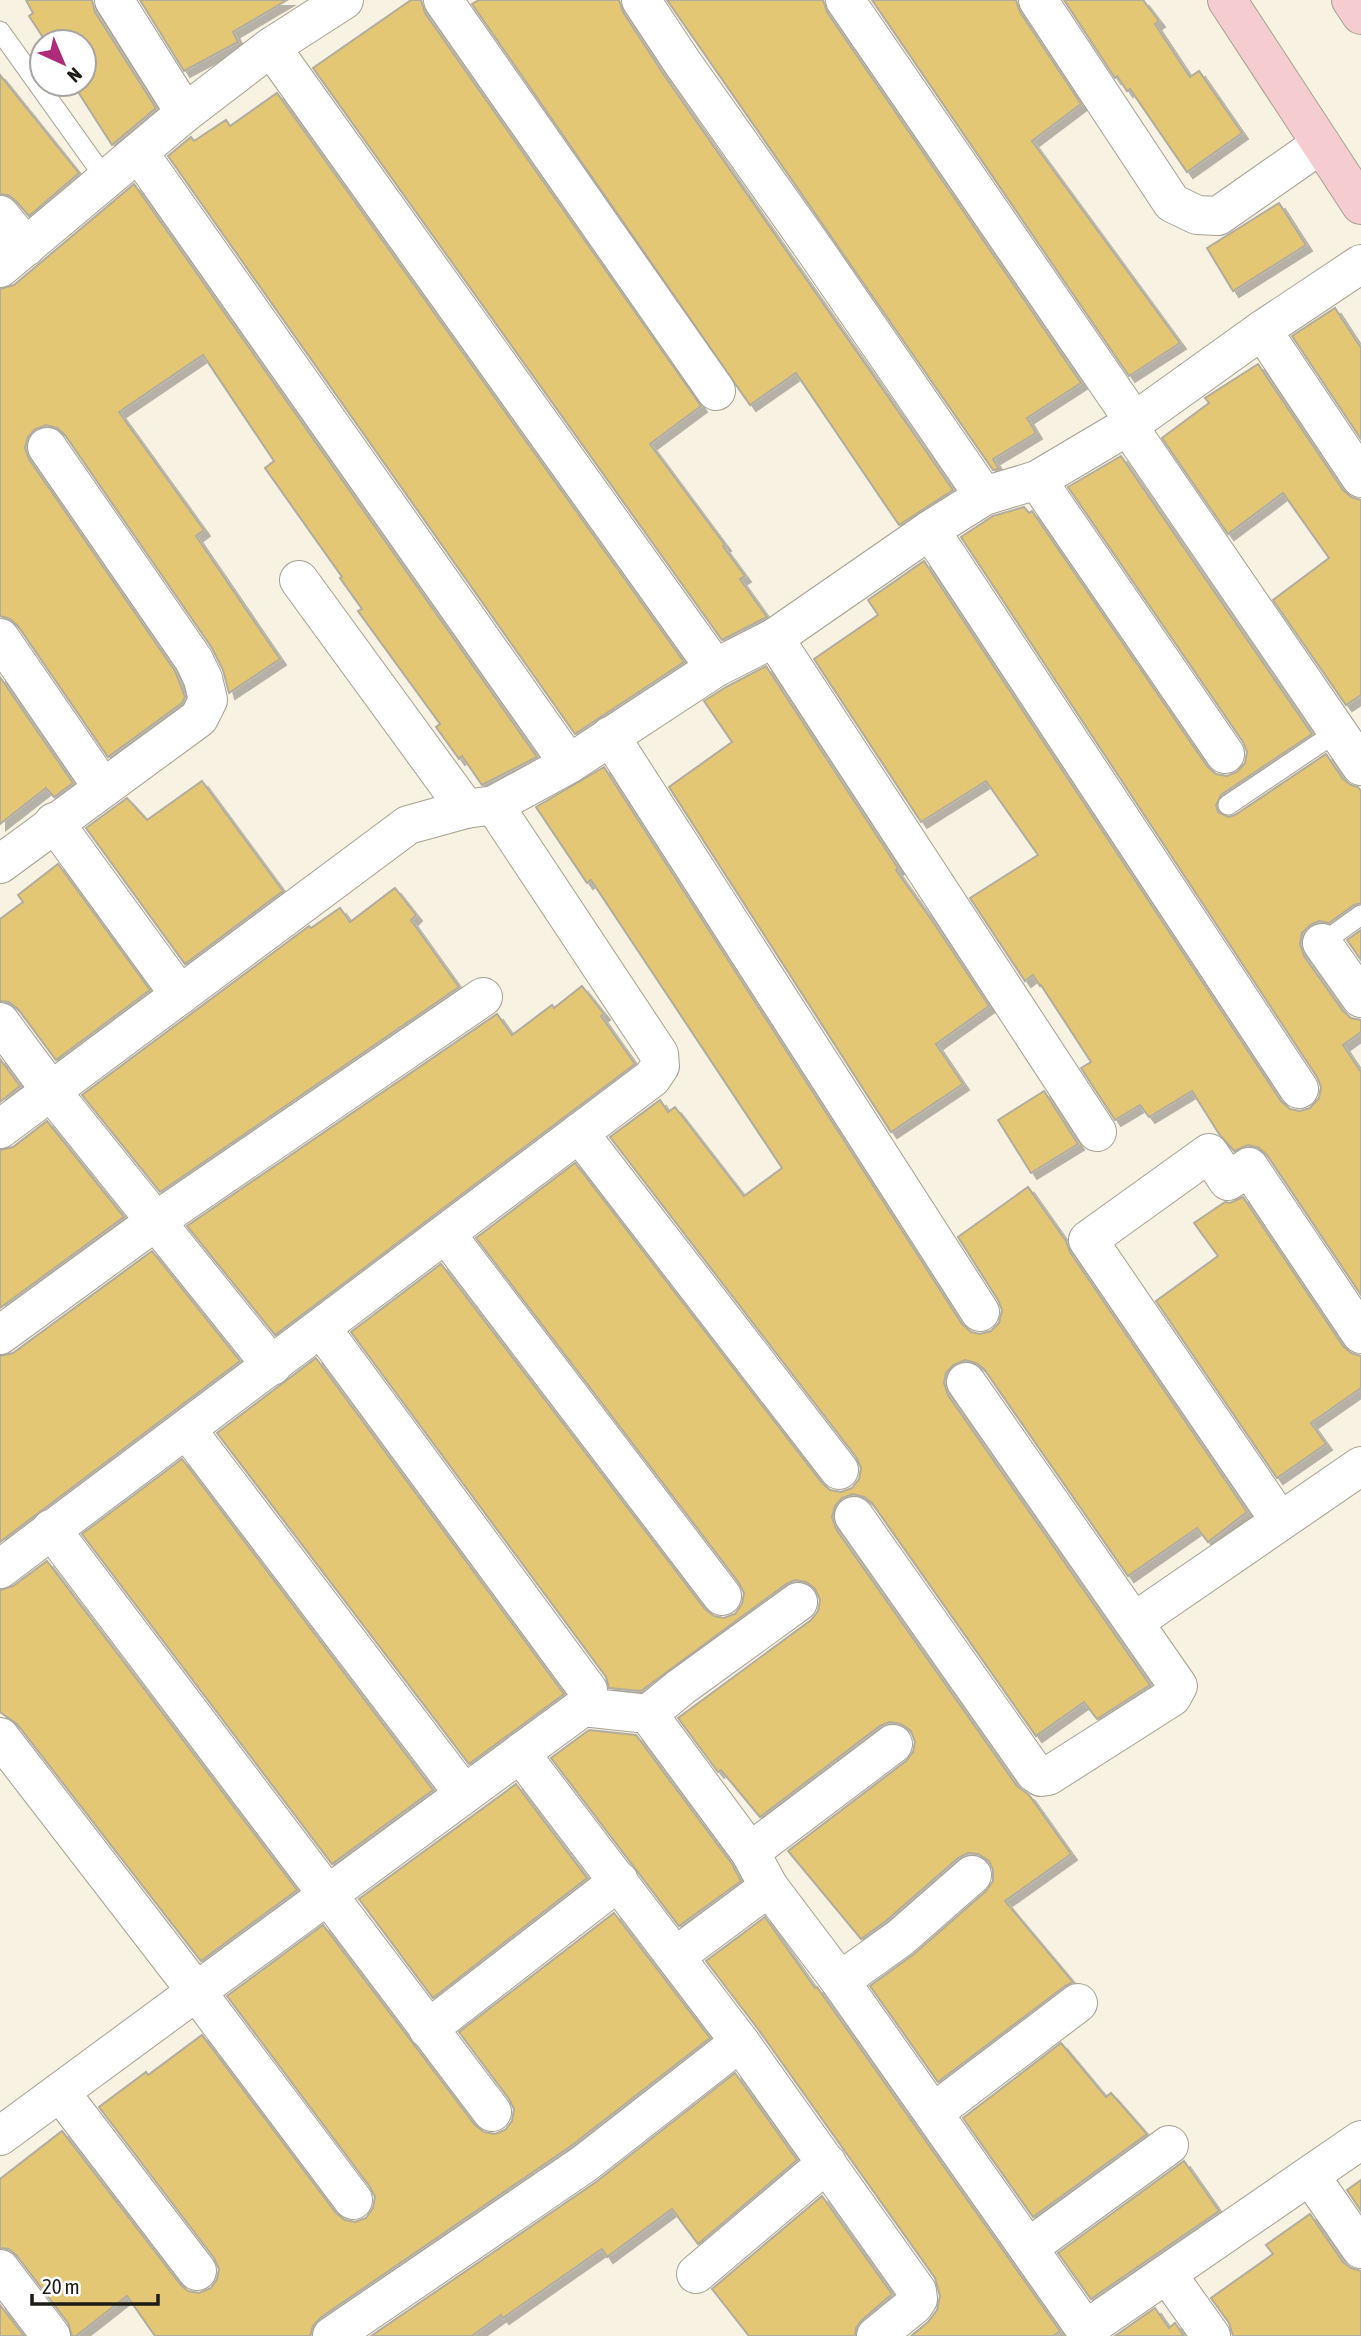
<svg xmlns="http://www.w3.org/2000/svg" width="1361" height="2336" font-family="'Asap Condensed',sans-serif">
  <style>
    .building { fill: #e3c774; stroke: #b1ac9d; stroke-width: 2; filter: url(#shadow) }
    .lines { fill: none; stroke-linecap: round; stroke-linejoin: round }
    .lane-casing { stroke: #a5a091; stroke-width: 21 }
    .street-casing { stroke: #a5a091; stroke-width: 40 }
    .secondary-casing { stroke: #a5a091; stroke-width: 40 }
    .lane { stroke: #fff; stroke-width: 19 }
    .street { stroke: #fff; stroke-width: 38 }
    .secondary { stroke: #f5cccf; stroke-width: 38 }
  </style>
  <defs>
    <filter id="shadow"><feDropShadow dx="6" dy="6" stdDeviation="0" flood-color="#0004"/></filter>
  </defs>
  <rect width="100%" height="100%" fill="#f7f2e2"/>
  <!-- building -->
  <g class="building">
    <polygon points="26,0 92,0 95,12 156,108 112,145 73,84 84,84 84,42 46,42 29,16 33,13"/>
    <polygon points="140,0 287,0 233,32 238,42 184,71"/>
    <polygon points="411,0 421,0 425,13 701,406 650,444 725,545 723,546 745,576 740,579 767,617 763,619 722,640 313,68"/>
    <polygon points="479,0 619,0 623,12 664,75 953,490 899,525 796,373 750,405 472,4"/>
    <polygon points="667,0 823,0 827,12 1081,383 1027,418 1036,433 993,459 999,469 993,470"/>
    <polygon points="872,0 1016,0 1020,12 1081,104 1032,141 1180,343 1129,376"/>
    <polygon points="1064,0 1143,0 1159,21 1155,24 1190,77 1199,71 1242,133 1187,172 1130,89 1127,91 1117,76 1115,78"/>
    <polygon points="0,75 79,173 29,216 16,201 8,195 0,194"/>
    <polygon points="277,93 684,662 575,734 168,156 191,137 194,141 226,120 230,126"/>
    <polygon points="134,184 537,757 482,785 462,756 459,759 436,727 440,724 358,611 362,609 340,578 342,577 265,468 274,461 203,355 119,412 204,530 196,536 280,659 229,693 223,670 212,648 65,435 57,428 46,425 35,429 28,437 25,448 29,459 175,671 185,697 182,703 108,757 18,626 10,619 0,616 0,289 14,285"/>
    <polygon points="1279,203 1306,245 1233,291 1207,248"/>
    <polygon points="1335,308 1361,348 1361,439 1292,336"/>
    <polygon points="1258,364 1343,490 1351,497 1361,500 1361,695 1346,705 1273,600 1329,558 1283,493 1228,534 1162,438 1209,403 1205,398"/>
    <polygon points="1121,456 1312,734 1221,795 1216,805 1218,812 1228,817 1235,815 1326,754 1343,779 1351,785 1358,787 1361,791 1361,903 1354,905 1329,923 1319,921 1310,925 1302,933 1300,944 1304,956 1343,1011 1351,1018 1361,1020 1361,1032 1343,1045 1361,1072 1361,1295 1267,1155 1259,1148 1248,1145 1234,1151 1219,1134 1192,1091 1149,1117 1140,1105 1115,1120 1081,1068 1091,1062 1041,985 1040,986 1033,975 1025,981 970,898 1038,855 986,781 921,822 814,659 878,615 868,600 924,561 1281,1101 1290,1109 1300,1111 1310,1108 1319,1098 1321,1087 1317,1077 961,537 993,516 1024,507 1029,513 1032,511 1207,766 1216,774 1227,776 1237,772 1245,763 1247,752 1243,742 1068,487"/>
    <polygon points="766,666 898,868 896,870 931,919 989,1006 936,1044 963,1084 891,1132 669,787 732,742 704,701 726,687"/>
    <polygon points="0,677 73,783 54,797 46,788 0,824"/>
    <polygon points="604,767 962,1324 971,1332 980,1334 991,1331 999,1323 1002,1310 998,1300 958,1237 1028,1187 1066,1241 1070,1252 1247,1512 1208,1542 1197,1528 1128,1576 984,1369 976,1363 965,1360 953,1365 946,1373 944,1383 948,1395 1150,1685 1097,1719 1084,1702 1036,1736 872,1503 864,1497 853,1494 842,1498 835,1506 832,1517 836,1529 1017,1786 1029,1795 1071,1854 1005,1901 1073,1982 1065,1986 938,2082 870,1986 914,1954 986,1891 993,1881 993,1870 989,1861 978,1854 968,1853 958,1858 886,1921 861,1939 788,1851 906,1761 913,1752 915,1742 911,1731 901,1724 890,1722 880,1726 760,1817 721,1770 718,1772 678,1718 811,1620 818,1611 820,1600 815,1589 806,1582 795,1580 786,1584 641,1691 609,1688 606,1677 351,1332 441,1264 705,1609 714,1616 724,1618 735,1614 742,1604 744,1593 739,1583 476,1238 575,1163 822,1483 830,1490 841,1492 852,1488 859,1479 861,1468 856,1457 610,1137 660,1100 668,1112 675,1107 744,1196 782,1168 591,880 587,883 536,807"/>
    <polygon points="202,781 283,891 185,964 86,828 127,798 147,820"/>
    <polygon points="58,864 150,990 56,1060 18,1009 9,1002 0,1001 0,919 23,902 18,895"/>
    <polygon points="395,888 416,915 411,920 459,987 160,1192 82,1095 309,926 311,928 340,908 350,922"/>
    <polygon points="1361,930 1361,960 1347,940"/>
    <polygon points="582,986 604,1014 601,1016 635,1064 275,1335 187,1226 497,1014 512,1035 552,1005 554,1008"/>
    <polygon points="0,1059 20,1086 0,1102"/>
    <polygon points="1044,1091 1078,1144 1031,1173 998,1120"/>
    <polygon points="47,1121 124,1217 0,1308 0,1150 13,1147"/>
    <polygon points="1243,1197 1343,1346 1351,1353 1361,1356 1361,1388 1311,1423 1326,1444 1277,1478 1156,1301 1218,1256 1194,1223 1225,1202 1230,1203"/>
    <polygon points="152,1251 240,1361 0,1542 0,1356 13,1353"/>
    <polygon points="316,1358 564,1694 469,1764 217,1433"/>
    <polygon points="182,1459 433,1790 332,1864 82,1534"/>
    <polygon points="47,1561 297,1890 201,1961 17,1724 0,1712 0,1590 13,1586"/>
    <polygon points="589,1730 636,1735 732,1864 741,1881 679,1926 551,1758"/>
    <polygon points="516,1784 587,1878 433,1998 359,1899"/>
    <polygon points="614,1913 710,2038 571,2146 320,2318 313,2326 310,2336 155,2336 127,2296 76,2336 72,2336 68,2323 17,2256 9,2249 0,2248 0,2179 62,2131 180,2284 188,2291 199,2293 211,2288 217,2279 219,2269 214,2258 99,2107 146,2072 148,2075 202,2035 336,2213 345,2220 355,2222 366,2218 373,2208 375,2197 370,2187 227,1996 323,1925 475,2125 484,2132 495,2134 505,2130 512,2121 514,2109 509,2099 459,2032"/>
    <polygon points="765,1917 815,1988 817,1987 822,1994 1060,2331 1053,2336 911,2336 928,2322 937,2310 940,2296 935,2278 758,2029 706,1961"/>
    <polygon points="1061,2043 1106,2097 1111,2093 1147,2134 1033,2217 963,2118"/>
    <polygon points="735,2073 797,2160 698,2244 672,2209 607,2257 602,2249 503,2318 501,2315 472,2336 371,2336 596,2182"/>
    <polygon points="1184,2161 1219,2211 1091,2299 1058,2253"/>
    <polygon points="1361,2180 1361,2211 1347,2190"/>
    <polygon points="822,2196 892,2294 862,2320 856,2328 855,2336 749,2336 712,2289"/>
    <polygon points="1310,2214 1343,2262 1351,2268 1361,2271 1361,2336 1233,2336 1229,2323 1211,2298 1273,2254 1266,2245"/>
    <polygon points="0,2305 24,2336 0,2336"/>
    <polygon points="1155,2308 1169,2328 1175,2323 1184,2336 1115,2336"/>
  </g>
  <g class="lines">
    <!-- lane casing -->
    <g class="lane-casing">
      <g id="lane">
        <polyline points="0,31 105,178"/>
        <polyline points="1228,805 1338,731"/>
        <polyline points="1322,943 1361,915"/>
      </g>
    </g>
    <!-- street casing -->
    <g class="street-casing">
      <g id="street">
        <polyline points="114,0 185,113"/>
        <polyline points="443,0 716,391"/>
        <polyline points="641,0 682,62 817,253 984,496"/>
        <polyline points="845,0 1134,421"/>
        <polyline points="1038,0 1172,203 1197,215 1218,216 1321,144"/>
        <polyline points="271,47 715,668"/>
        <polyline points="139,153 569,764"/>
        <polyline points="0,215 26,247"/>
        <polyline points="0,268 185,113 271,47 344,0"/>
        <polyline points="1262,330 1361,478"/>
        <polyline points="1128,426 1361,766"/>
        <polyline points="1037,480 1225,754"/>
        <polyline points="930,530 1299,1089"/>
        <polyline points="299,580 466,809"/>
        <polyline points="0,638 103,788"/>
        <polyline points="774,638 1097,1132"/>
        <polyline points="610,736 980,1312"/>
        <polyline points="54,822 180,995"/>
        <polyline points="0,864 199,718 208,700 203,679 194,660 47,447"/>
        <polyline points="1322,943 1361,998"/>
        <polyline points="0,1022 51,1091 272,1366"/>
        <polyline points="0,1129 408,825 466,809 494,805 569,764 715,668 774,638 930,530 984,496 1037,480 1128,426 1262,330 1361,264"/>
        <polyline points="579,1133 839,1470"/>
        <polyline points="446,1234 722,1596"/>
        <polyline points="0,1335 156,1221 483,997"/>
        <polyline points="187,1430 464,1794"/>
        <polyline points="854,1516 1035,1773 1041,1777 1048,1776 1172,1697 1178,1686 966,1382"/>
        <polyline points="1280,1521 1088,1240 1209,1153 1228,1181 1249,1167 1361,1334"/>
        <polyline points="51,1529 492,2112"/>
        <polyline points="0,1569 652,1078 660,1066 659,1054 494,805"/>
        <polyline points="1134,1622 1361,1466"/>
        <polyline points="583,1707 648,1714 681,1687 798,1602"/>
        <polyline points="648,1714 750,1852 769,1887 840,1981 1090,2336"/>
        <polyline points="0,1737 196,1991 353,2200"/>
        <polyline points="520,1753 740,2042 917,2291 918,2299 914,2305 876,2336"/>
        <polyline points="750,1852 893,1744"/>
        <polyline points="676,1956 769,1887"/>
        <polyline points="840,1981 900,1938 972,1875"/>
        <polyline points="428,2029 619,1881"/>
        <polyline points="60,2092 197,2271"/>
        <polyline points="933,2113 1078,2003"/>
        <polyline points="0,2136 583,1707 588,1699 588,1690 322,1329"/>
        <polyline points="1311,2177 1361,2249"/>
        <polyline points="1028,2248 1169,2145"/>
        <polyline points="0,2269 51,2336"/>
        <polyline points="696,2274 827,2163"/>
        <polyline points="1167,2274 1211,2336"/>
        <polyline points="1085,2330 1361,2140"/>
        <polyline points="332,2336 584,2164 740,2042"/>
      </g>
    </g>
    <!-- secondary casing -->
    <g class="secondary-casing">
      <g id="secondary">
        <polyline points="1227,0 1361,205"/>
        <polyline points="1351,0 1361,15"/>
      </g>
    </g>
    <!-- lane -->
    <use href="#lane" class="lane"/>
    <!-- street -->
    <use href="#street" class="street"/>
    <!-- secondary -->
    <use href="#secondary" class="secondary"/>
  </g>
  <!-- north arrow -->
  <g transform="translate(63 63) rotate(136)"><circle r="33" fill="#ffffff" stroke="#a5a4a2" stroke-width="2"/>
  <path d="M0-5L12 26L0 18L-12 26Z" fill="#ad2c79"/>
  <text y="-10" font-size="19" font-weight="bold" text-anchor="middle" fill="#1d1b16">N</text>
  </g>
  <!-- scale -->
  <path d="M32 2294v10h126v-10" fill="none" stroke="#1d1b16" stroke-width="3.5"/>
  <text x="42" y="2294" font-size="21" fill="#1d1b16" stroke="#ffffff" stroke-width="5" paint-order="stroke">20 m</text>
</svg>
